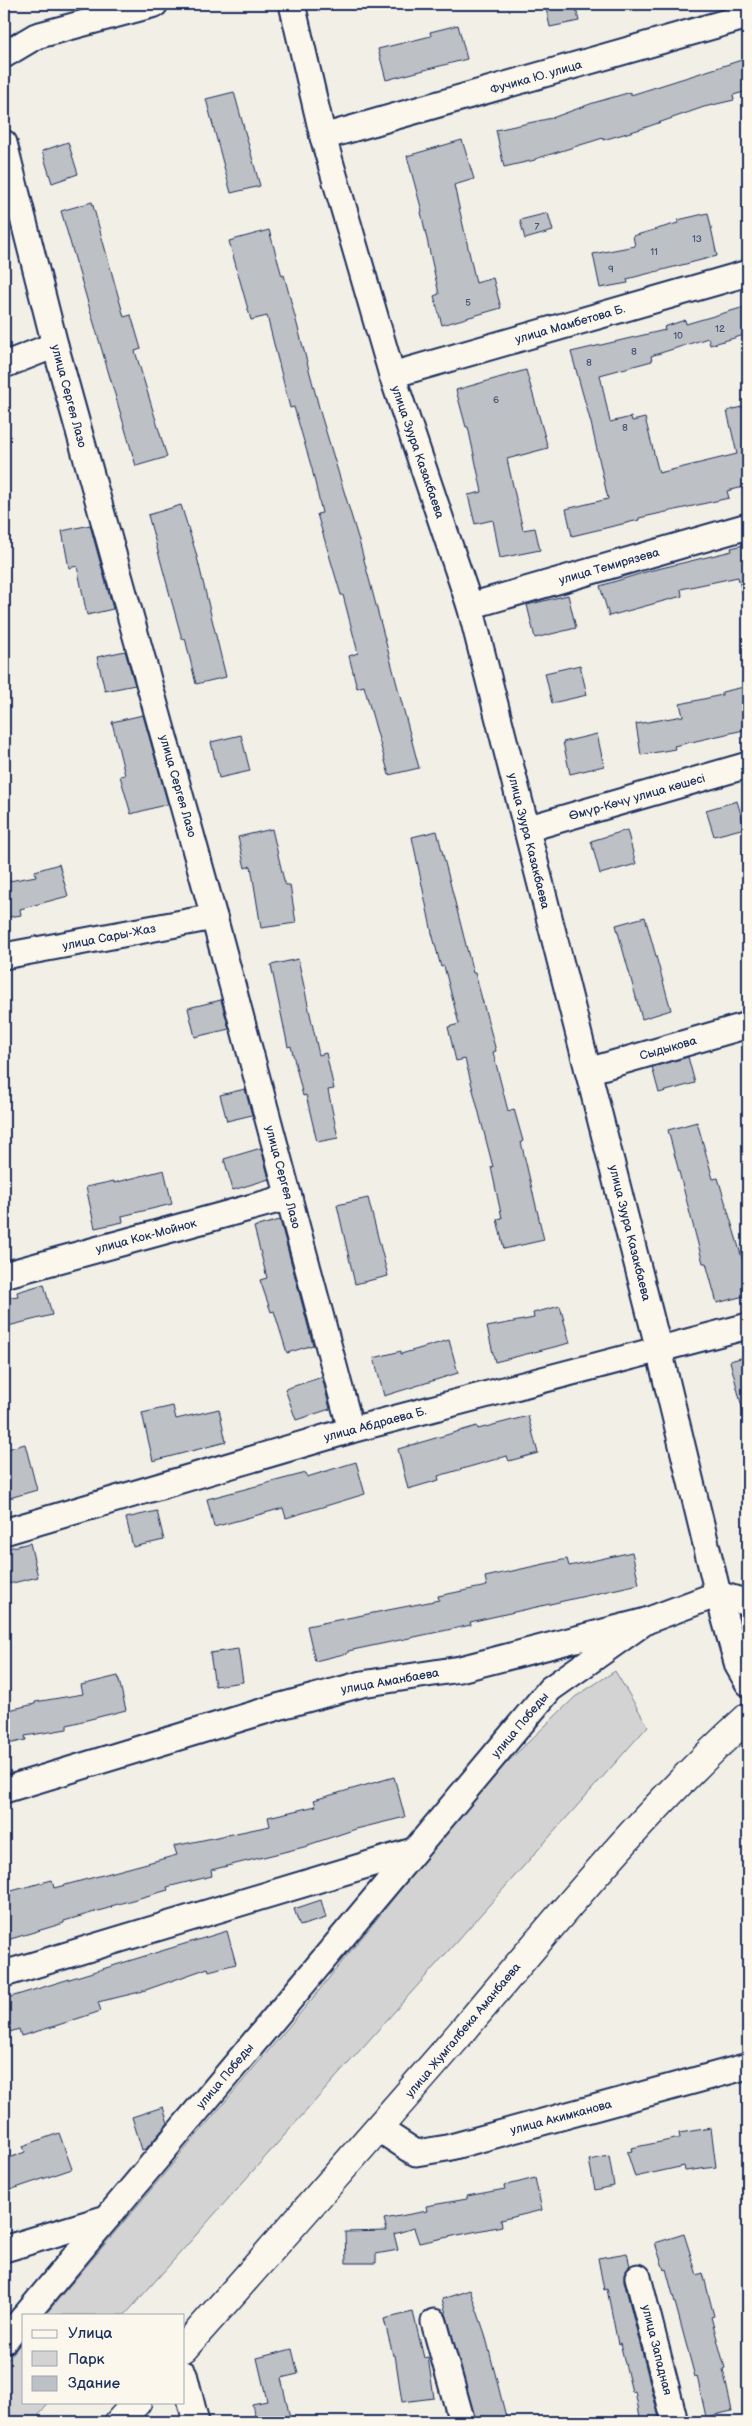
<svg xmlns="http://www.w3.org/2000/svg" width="752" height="2426" font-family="'Balsamiq Sans',sans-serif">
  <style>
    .green { fill: #d2d3d2; stroke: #768198 }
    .building { fill: #bdc0c4; stroke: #1b2f5e }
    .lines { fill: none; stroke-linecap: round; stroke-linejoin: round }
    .minor-casing { stroke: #1b2f5e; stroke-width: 29 }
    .major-casing { stroke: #1b2f5e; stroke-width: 31 }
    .minor { stroke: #fbf7ec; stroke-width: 25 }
    .major { stroke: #fbf7ec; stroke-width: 28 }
    .labels { text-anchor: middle; stroke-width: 5; stroke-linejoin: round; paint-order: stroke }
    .number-label { font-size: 10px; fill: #445378 }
    .street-label { font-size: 12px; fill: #1b2f5e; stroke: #fbf7ec }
  </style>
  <rect width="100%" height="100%" fill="#f2efe6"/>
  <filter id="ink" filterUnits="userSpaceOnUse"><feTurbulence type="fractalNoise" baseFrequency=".02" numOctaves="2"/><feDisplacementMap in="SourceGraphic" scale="10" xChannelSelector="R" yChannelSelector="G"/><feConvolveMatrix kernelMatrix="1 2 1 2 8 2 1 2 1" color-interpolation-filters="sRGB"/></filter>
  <g filter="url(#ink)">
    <!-- green -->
    <g class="green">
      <polygon points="615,1671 648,1726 125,2315 45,2315 312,1999 490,1779 575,1697"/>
      <polygon points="24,2340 24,2402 50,2402 33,2422 4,2422 4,2364"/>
    </g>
    <!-- building -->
    <g class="building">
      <polygon points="545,4 575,4 579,21 550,27"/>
      <polygon points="458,25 467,59 386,80 378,49 431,36 430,32"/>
      <polygon points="748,58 748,91 733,95 734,100 704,107 641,129 603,140 603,138 535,159 535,160 504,167 496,130 552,118 593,103 631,92 631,95"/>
      <polygon points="234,92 260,186 231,193 206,99"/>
      <polygon points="462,140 474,179 454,185 476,283 493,278 501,308 442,325 434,296 439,294 421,212 422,211 407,156"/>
      <polygon points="68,142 78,174 52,183 42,151"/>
      <polygon points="92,202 124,317 131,315 141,349 135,351 167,457 136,466 61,211"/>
      <polygon points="548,213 553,231 525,239 520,220"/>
      <polygon points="708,213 717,256 627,279 628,283 600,288 593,254 635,246 633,236 678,223 678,220"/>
      <polygon points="269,230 282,276 284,275 321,415 359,541 419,768 389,775 364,686 357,688 349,656 358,653 343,595 341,595 317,514 322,513 312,469 294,407 290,408 267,316 251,320 242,288 229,241"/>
      <polygon points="748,306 748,334 710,345 708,338 651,356 652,361 600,375 610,422 631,417 632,421 645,418 659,473 737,454 727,411 748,405 748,486 727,491 729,498 639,518 639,520 572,536 566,509 608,499 591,423 571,352 665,330 664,327 685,320 686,324"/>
      <polygon points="526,370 548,448 507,459 523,530 535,528 540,550 500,558 493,520 475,524 468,495 482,492 468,427 466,427 456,390"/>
      <polygon points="181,505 196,553 226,677 196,684 185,638 182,639 148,515"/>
      <polygon points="90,525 113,609 87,615 77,566 69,568 62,531"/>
      <polygon points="748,544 748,592 742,592 738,577 681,589 682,596 609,616 600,586 649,571 732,551 731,548"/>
      <polygon points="568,595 576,628 535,638 527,605"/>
      <polygon points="125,651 135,685 105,691 97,657"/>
      <polygon points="580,665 587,695 552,703 545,673"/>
      <polygon points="748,686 748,729 674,746 675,749 641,755 636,724 683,716 680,704 722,695 722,692"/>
      <polygon points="143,715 168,804 131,814 120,776 125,775 112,722"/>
      <polygon points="597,734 604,766 570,774 563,742"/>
      <polygon points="241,735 250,771 219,778 211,742"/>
      <polygon points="737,801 745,828 714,836 706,810"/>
      <polygon points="272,829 285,885 290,885 296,923 261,928 251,866 245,868 238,837"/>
      <polygon points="627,830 636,864 600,874 591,841"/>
      <polygon points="437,831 473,973 475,973 496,1051 493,1052 508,1111 514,1109 523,1141 521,1142 544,1240 504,1249 497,1219 502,1218 491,1167 493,1167 465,1059 456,1061 448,1027 459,1024 444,966 441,967 432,933 412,837"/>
      <polygon points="59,864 68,896 20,909 21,915 4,918 4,882 36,876 35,871"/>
      <polygon points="645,917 671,1010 642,1019 616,925"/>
      <polygon points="298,959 319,1055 326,1053 334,1089 328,1090 338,1138 317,1142 306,1095 303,1096 291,1046 288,1047 271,965"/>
      <polygon points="221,1000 229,1029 195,1037 188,1008"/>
      <polygon points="688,1057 695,1083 659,1093 652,1067"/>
      <polygon points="245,1089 252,1115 227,1121 220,1095"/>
      <polygon points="697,1122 713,1179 718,1178 748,1278 748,1295 717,1303 706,1263 703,1263 668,1130"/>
      <polygon points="261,1148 269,1179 233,1190 224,1159"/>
      <polygon points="164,1170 172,1204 122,1216 123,1222 95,1228 86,1187 114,1181 114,1183"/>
      <polygon points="368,1198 388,1276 355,1284 337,1205"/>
      <polygon points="280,1220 313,1345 287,1353 274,1311 271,1312 260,1280 267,1278 254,1227"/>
      <polygon points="44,1284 52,1315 4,1327 4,1298 18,1296 17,1292"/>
      <polygon points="560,1306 570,1343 495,1362 487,1327 534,1318 533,1313"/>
      <polygon points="449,1340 458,1373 384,1396 374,1358 401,1351 401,1354"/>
      <polygon points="748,1356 748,1410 743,1411 730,1361"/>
      <polygon points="322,1377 330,1409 296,1420 285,1389"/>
      <polygon points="173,1406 176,1419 219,1409 226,1442 153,1461 142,1413"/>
      <polygon points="528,1416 538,1453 509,1461 507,1456 438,1476 439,1480 408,1489 398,1449 477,1426 478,1429"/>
      <polygon points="25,1444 37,1490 6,1499 4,1490 4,1450"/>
      <polygon points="356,1462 365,1494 286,1518 283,1508 214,1527 207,1499 306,1473 307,1477"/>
      <polygon points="157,1511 164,1540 133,1547 126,1518"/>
      <polygon points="30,1543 38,1577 4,1585 4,1549"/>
      <polygon points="632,1552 639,1584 470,1622 471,1625 348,1651 348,1653 315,1661 307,1626 439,1600 438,1596 487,1586 485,1577 567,1559 569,1566"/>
      <polygon points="238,1649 243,1682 215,1686 210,1653"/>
      <polygon points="118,1676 126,1710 67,1725 67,1729 25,1736 26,1740 4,1745 4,1711 35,1704 35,1702 83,1694 81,1685"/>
      <polygon points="394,1777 405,1817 356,1829 308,1845 308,1846 211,1870 212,1876 167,1887 168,1890 111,1906 112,1907 64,1921 64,1923 4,1941 4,1893 52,1880 54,1888 177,1855 174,1846 270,1826 268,1817 316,1806 314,1800"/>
      <polygon points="321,1900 326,1918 300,1926 294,1909"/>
      <polygon points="227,1931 236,1964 209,1971 208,1968 140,1992 98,2002 101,2011 52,2027 21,2036 19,2029 4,2034 4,1999"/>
      <polygon points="163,2107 168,2123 146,2149 142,2150 132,2117"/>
      <polygon points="711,2128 716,2167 685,2171 684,2166 635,2177 627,2152 632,2151 631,2148 680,2138 679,2133"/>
      <polygon points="59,2133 72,2169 4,2192 4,2160 25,2152 23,2146"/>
      <polygon points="609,2156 614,2186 595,2190 589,2160"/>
      <polygon points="535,2178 542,2210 501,2220 502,2226 419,2243 414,2228 394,2234 398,2250 376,2254 376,2263 346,2263 345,2232 387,2231 384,2219 427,2211 426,2206 467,2199 467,2196 505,2189 504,2186"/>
      <polygon points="684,2234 697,2275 703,2273 714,2316 711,2317 725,2368 723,2369 732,2411 706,2417 697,2376 695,2377 666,2269 664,2270 655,2243"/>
      <polygon points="627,2253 630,2266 624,2273 624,2281 660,2422 641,2422 635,2391 632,2392 620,2343 618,2344 607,2289 604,2290 598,2258"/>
      <polygon points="470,2290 485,2334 506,2417 488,2422 476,2422 442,2299"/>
      <polygon points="413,2312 424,2358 428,2357 434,2398 402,2402 395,2355 393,2355 384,2319"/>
      <polygon points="292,2349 298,2374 281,2378 291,2422 256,2422 252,2404 267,2401 257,2358"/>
    </g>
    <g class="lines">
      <!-- minor casing -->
      <g class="minor-casing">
        <g id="minor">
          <polyline points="292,4 323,137 392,375 470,606 659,1350 718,1594 738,1666 748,1683"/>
          <polyline points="4,55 36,36 155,4"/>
          <polyline points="323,137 748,16"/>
          <polyline points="4,143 55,345 214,917 351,1430"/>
          <polyline points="4,365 55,345"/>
          <polyline points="392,375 748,273"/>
          <polyline points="470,606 748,526"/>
          <polyline points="526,829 748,765"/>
          <polyline points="4,956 214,917"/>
          <polyline points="588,1071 748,1025"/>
          <polyline points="4,1275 289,1197"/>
          <polyline points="4,1532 351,1430 748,1326"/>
          <polyline points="4,1790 281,1706 362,1684 460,1669 646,1621 718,1594 748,1603"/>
          <polyline points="4,1974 413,1851"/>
          <polyline points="379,2129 416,2153 447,2148 748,2066"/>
          <polyline points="4,2249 107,2218 550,1689 646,1621"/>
          <polyline points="638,2277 675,2422"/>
          <polyline points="26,2315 107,2218"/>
          <polyline points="434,2322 462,2422"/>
          <polyline points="4,2341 24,2317"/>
          <polyline points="184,2374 196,2422"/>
        </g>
      </g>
      <!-- major casing -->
      <g class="major-casing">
        <g id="major">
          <path d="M184,2348C278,2242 372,2136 465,2028C555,1922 644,1811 748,1717"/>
          <polyline points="119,2422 137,2402"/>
        </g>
      </g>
      <!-- minor -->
      <use href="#minor" class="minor"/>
      <!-- major -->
      <use href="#major" class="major"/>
    </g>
  </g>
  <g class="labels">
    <!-- number labels -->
    <g class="number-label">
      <text x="537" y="230">7</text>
      <text x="697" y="242">13</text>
      <text x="654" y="255">11</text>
      <text x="611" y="272">9</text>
      <text x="468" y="306">5</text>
      <text x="720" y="332">12</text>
      <text x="678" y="339">10</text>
      <text x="634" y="355">8</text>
      <text x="589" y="366">8</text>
      <text x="496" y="403">6</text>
      <text x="625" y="431">8</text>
    </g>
    <!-- street labels -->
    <g class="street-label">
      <text transform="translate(536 77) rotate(-16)" y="4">Фучика Ю. улица</text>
      <text transform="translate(570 324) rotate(-16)" y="4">улица Мамбетова Б.</text>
      <text transform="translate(69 396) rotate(75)" y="4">улица Сергея Лазо</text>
      <text transform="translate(418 452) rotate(71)" y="4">улица Зуура Казакбаева</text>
      <text transform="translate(609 566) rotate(-16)" y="4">улица Темирязева</text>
      <text transform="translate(178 786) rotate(74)" y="4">улица Сергея Лазо</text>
      <text transform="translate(637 797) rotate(-16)" y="4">Өмүр-Көчү улица көшесі</text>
      <text transform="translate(529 841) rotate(76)" y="4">улица Зуура Казакбаева</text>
      <text transform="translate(109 937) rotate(-11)" y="4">улица Сары-Жаз</text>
      <text transform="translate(668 1048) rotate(-16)" y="4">Сыдыкова</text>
      <text transform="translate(283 1177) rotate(75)" y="4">улица Сергея Лазо</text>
      <text transform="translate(630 1233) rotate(76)" y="4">улица Зуура Казакбаева</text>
      <text transform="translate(146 1236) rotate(-15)" y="4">улица Кок-Мойнок</text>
      <text transform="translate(375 1424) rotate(-15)" y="4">улица Абдраева Б.</text>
      <text transform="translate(390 1681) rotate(-10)" y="4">улица Аманбаева</text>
      <text transform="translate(520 1725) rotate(-50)" y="4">улица Победы</text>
      <text transform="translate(463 2030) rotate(-50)" y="4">улица Жумгалбека Аманбаева</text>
      <text transform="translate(225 2076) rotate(-50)" y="4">улица Победы</text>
      <text transform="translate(561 2117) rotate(-15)" y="4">улица Акимканова</text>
      <text transform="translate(657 2350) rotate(76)" y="4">улица Западная</text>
    </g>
  </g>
  <!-- margin -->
  <rect width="752" height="2426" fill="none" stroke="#fbf7ec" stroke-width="20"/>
  <rect x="10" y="10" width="732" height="2406" fill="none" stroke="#1b2f5e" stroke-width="2" filter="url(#ink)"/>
  <!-- legend -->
  <rect x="22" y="2314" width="162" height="90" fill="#fbf7ec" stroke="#a1a7b3"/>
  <rect x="32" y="2330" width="25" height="8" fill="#fbf7ec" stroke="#a1a7b3"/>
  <text x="68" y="2338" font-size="15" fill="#1b2f5e">Улица</text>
  <rect x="32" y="2351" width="25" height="15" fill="#d2d3d2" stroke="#a1a7b3"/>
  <text x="68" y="2364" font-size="15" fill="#1b2f5e">Парк</text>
  <rect x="32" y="2376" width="25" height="15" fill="#bdc0c4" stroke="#a1a7b3"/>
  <text x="68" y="2388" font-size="15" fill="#1b2f5e">Здание</text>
</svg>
